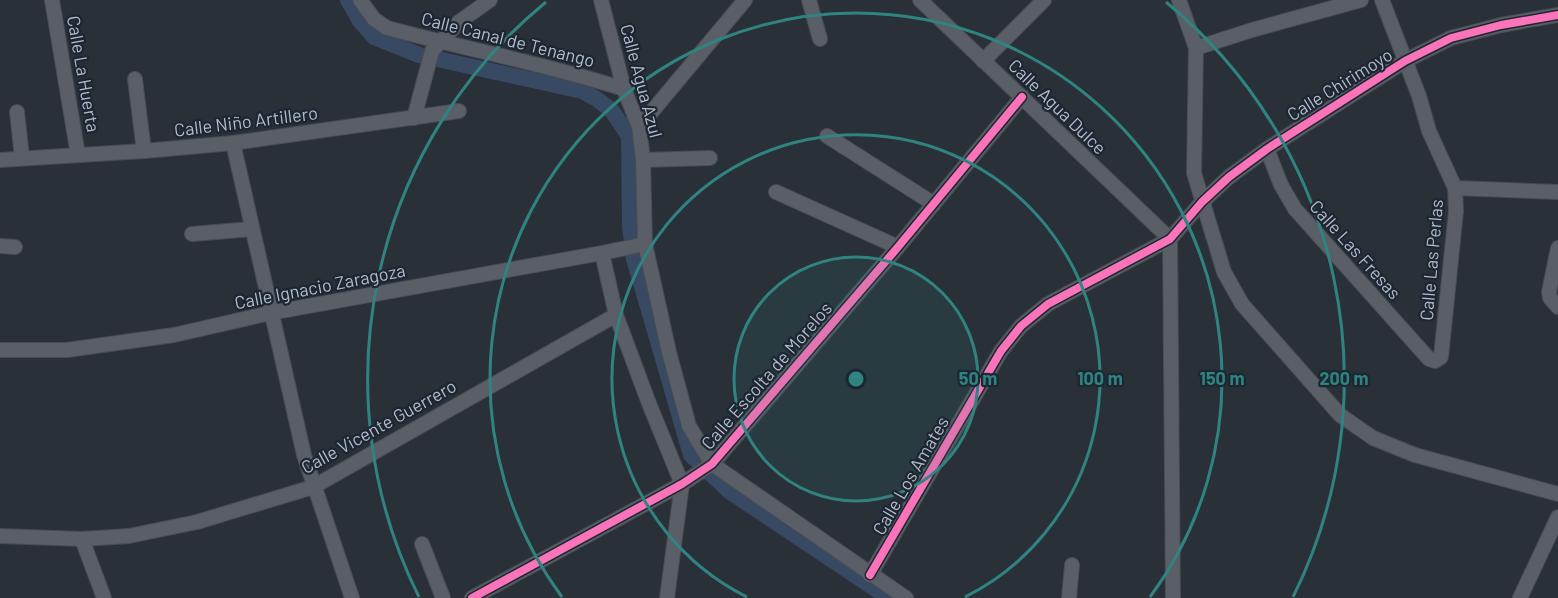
<svg xmlns="http://www.w3.org/2000/svg" width="1558" height="598" font-family="Barlow,sans-serif">
  <style>
    .lines { fill: none; stroke-linecap: round; stroke-linejoin: round }
    .canal { stroke: #384963; stroke-width: 16 }
    .street-casing { stroke: #484c53; stroke-width: 16 }
    .street { stroke: #5a5e66; stroke-width: 14 }
    .cycleway-casing { stroke: #1d2633; stroke-width: 11 }
    .cycleway { stroke: #fb73b8; stroke-width: 8 }
    .ring { fill: none; stroke: #308480; stroke-width: 3 }
    .labels { text-anchor: middle; stroke-width: 4.5; stroke-linejoin: round; paint-order: stroke }
    .street-label { font-size: 18px; fill: #b4bcc9; stroke: #1d2633 }
    .centre { fill: #308480; stroke: #1d2633; stroke-width: 3 }
    .ring-label { font-size: 18px; text-anchor: middle; font-weight: bold; fill: #308480; stroke: #1d2633; stroke-width: 4.5; stroke-linejoin: round; paint-order: stroke }
  </style>
  <rect width="100%" height="100%" fill="#2a3038"/>
  <g class="lines">
    <!-- canal -->
    <polyline class="canal" points="348,0 360,21 374,37 419,55 582,91 597,99 612,111 629,136 630,226 634,259 691,455 729,491 889,598"/>
    <!-- street casing -->
    <g class="street-casing">
      <g id="street">
        <polyline points="52,0 78,155"/>
        <path d="M360,0L374,19L387,28C466,49 546,64 624,89"/>
        <polyline points="601,0 624,89 639,127 643,160 645,244 669,352 689,426 712,464 906,598"/>
        <polyline points="809,0 820,39"/>
        <polyline points="920,0 1170,239"/>
        <polyline points="1179,0 1196,48 1194,173 1224,272 1242,304 1340,415 1373,438 1415,455 1558,494"/>
        <polyline points="1196,48 1252,30 1361,0"/>
        <polyline points="983,61 1044,0"/>
        <polyline points="135,79 144,151"/>
        <polyline points="17,112 22,157"/>
        <polyline points="414,118 432,51 459,22 490,0"/>
        <polyline points="639,127 745,0"/>
        <polyline points="827,136 934,204"/>
        <polyline points="233,143 304,455 352,598"/>
        <polyline points="1267,149 1281,185 1295,209 1429,359 1435,361 1441,357 1456,211 1455,188 1429,131 1419,96 1382,0"/>
        <polyline points="0,160 144,151 233,143 459,111"/>
        <polyline points="643,160 710,158"/>
        <polyline points="1455,188 1558,192"/>
        <polyline points="776,192 898,247"/>
        <polyline points="192,234 252,229"/>
        <polyline points="1170,239 1173,598"/>
        <polyline points="0,246 15,247"/>
        <polyline points="1558,248 1549,292 1550,298 1558,307"/>
        <polyline points="602,253 616,315 650,406 682,484 667,598"/>
        <polyline points="0,350 67,350 174,335 270,313 602,253 645,244"/>
        <polyline points="0,536 82,539 129,536 197,522 313,487 616,315"/>
        <polyline points="82,539 104,598"/>
        <polyline points="422,544 443,598"/>
        <polyline points="870,575 1001,351 1021,326 1048,304 1170,239 1202,202 1229,177 1267,149 1405,61 1451,38 1501,25 1558,15"/>
        <polyline points="472,598 682,484 712,464 898,247 1022,97"/>
        <polyline points="1069,598 1072,565"/>
        <polyline points="1520,598 1558,517"/>
      </g>
    </g>
    <!-- street -->
    <use href="#street" class="street"/>
    <!-- cycleway casing -->
    <g class="cycleway-casing">
      <g id="cycleway">
        <polyline points="870,575 1001,351 1021,326 1048,304 1170,239 1202,202 1229,177 1267,149 1405,61 1451,38 1501,25 1558,15"/>
        <polyline points="472,598 682,484 712,464 898,247 1022,97"/>
      </g>
    </g>
    <!-- cycleway -->
    <use href="#cycleway" class="cycleway"/>
  </g>
  <!-- distance rings -->
  <circle cx="856" cy="379" r="122" fill="#308480" fill-opacity=".12"/>
  <g class="ring">
    <circle cx="856" cy="379" r="122"/>
    <path d="M747 597A244 244 0 1 1 965 597"/>
    <path d="M562 597A366 366 0 1 1 1150 597"/>
    <path d="M419 597A488 488 0 0 1 546 2M1166 2A488 488 0 0 1 1293 597"/>
  </g>
  <g class="labels">
    <!-- street labels -->
    <g class="street-label">
      <text transform="translate(508 40) rotate(14)" y="6">Calle Canal de Tenango</text>
      <text transform="translate(83 74) rotate(80)" y="6">Calle La Huerta</text>
      <text transform="translate(641 81) rotate(75)" y="6">Calle Agua Azul</text>
      <text transform="translate(1340 85) rotate(-32)" y="6">Calle Chirimoyo</text>
      <text transform="translate(1057 107) rotate(44)" y="6">Calle Agua Dulce</text>
      <text transform="translate(246 122) rotate(-7)" y="6">Calle Niño Artillero</text>
      <text transform="translate(1355 250) rotate(48)" y="6">Calle Las Fresas</text>
      <text transform="translate(1432 260) rotate(-85)" y="6">Calle Las Perlas</text>
      <text transform="translate(320 287) rotate(-11)" y="6">Calle Ignacio Zaragoza</text>
      <text transform="translate(767 376) rotate(-49)" y="6">Calle Escolta de Morelos</text>
      <text transform="translate(379 427) rotate(-29)" y="6">Calle Vicente Guerrero</text>
      <text transform="translate(911 476) rotate(-60)" y="6">Calle Los Amates</text>
    </g>
  </g>
  <circle cx="856" cy="379" r="9" class="centre"/>
  <g class="ring-label">
    <text x="978" y="385">50 m</text>
    <text x="1100" y="385">100 m</text>
    <text x="1222" y="385">150 m</text>
    <text x="1344" y="385">200 m</text>
  </g>
</svg>
